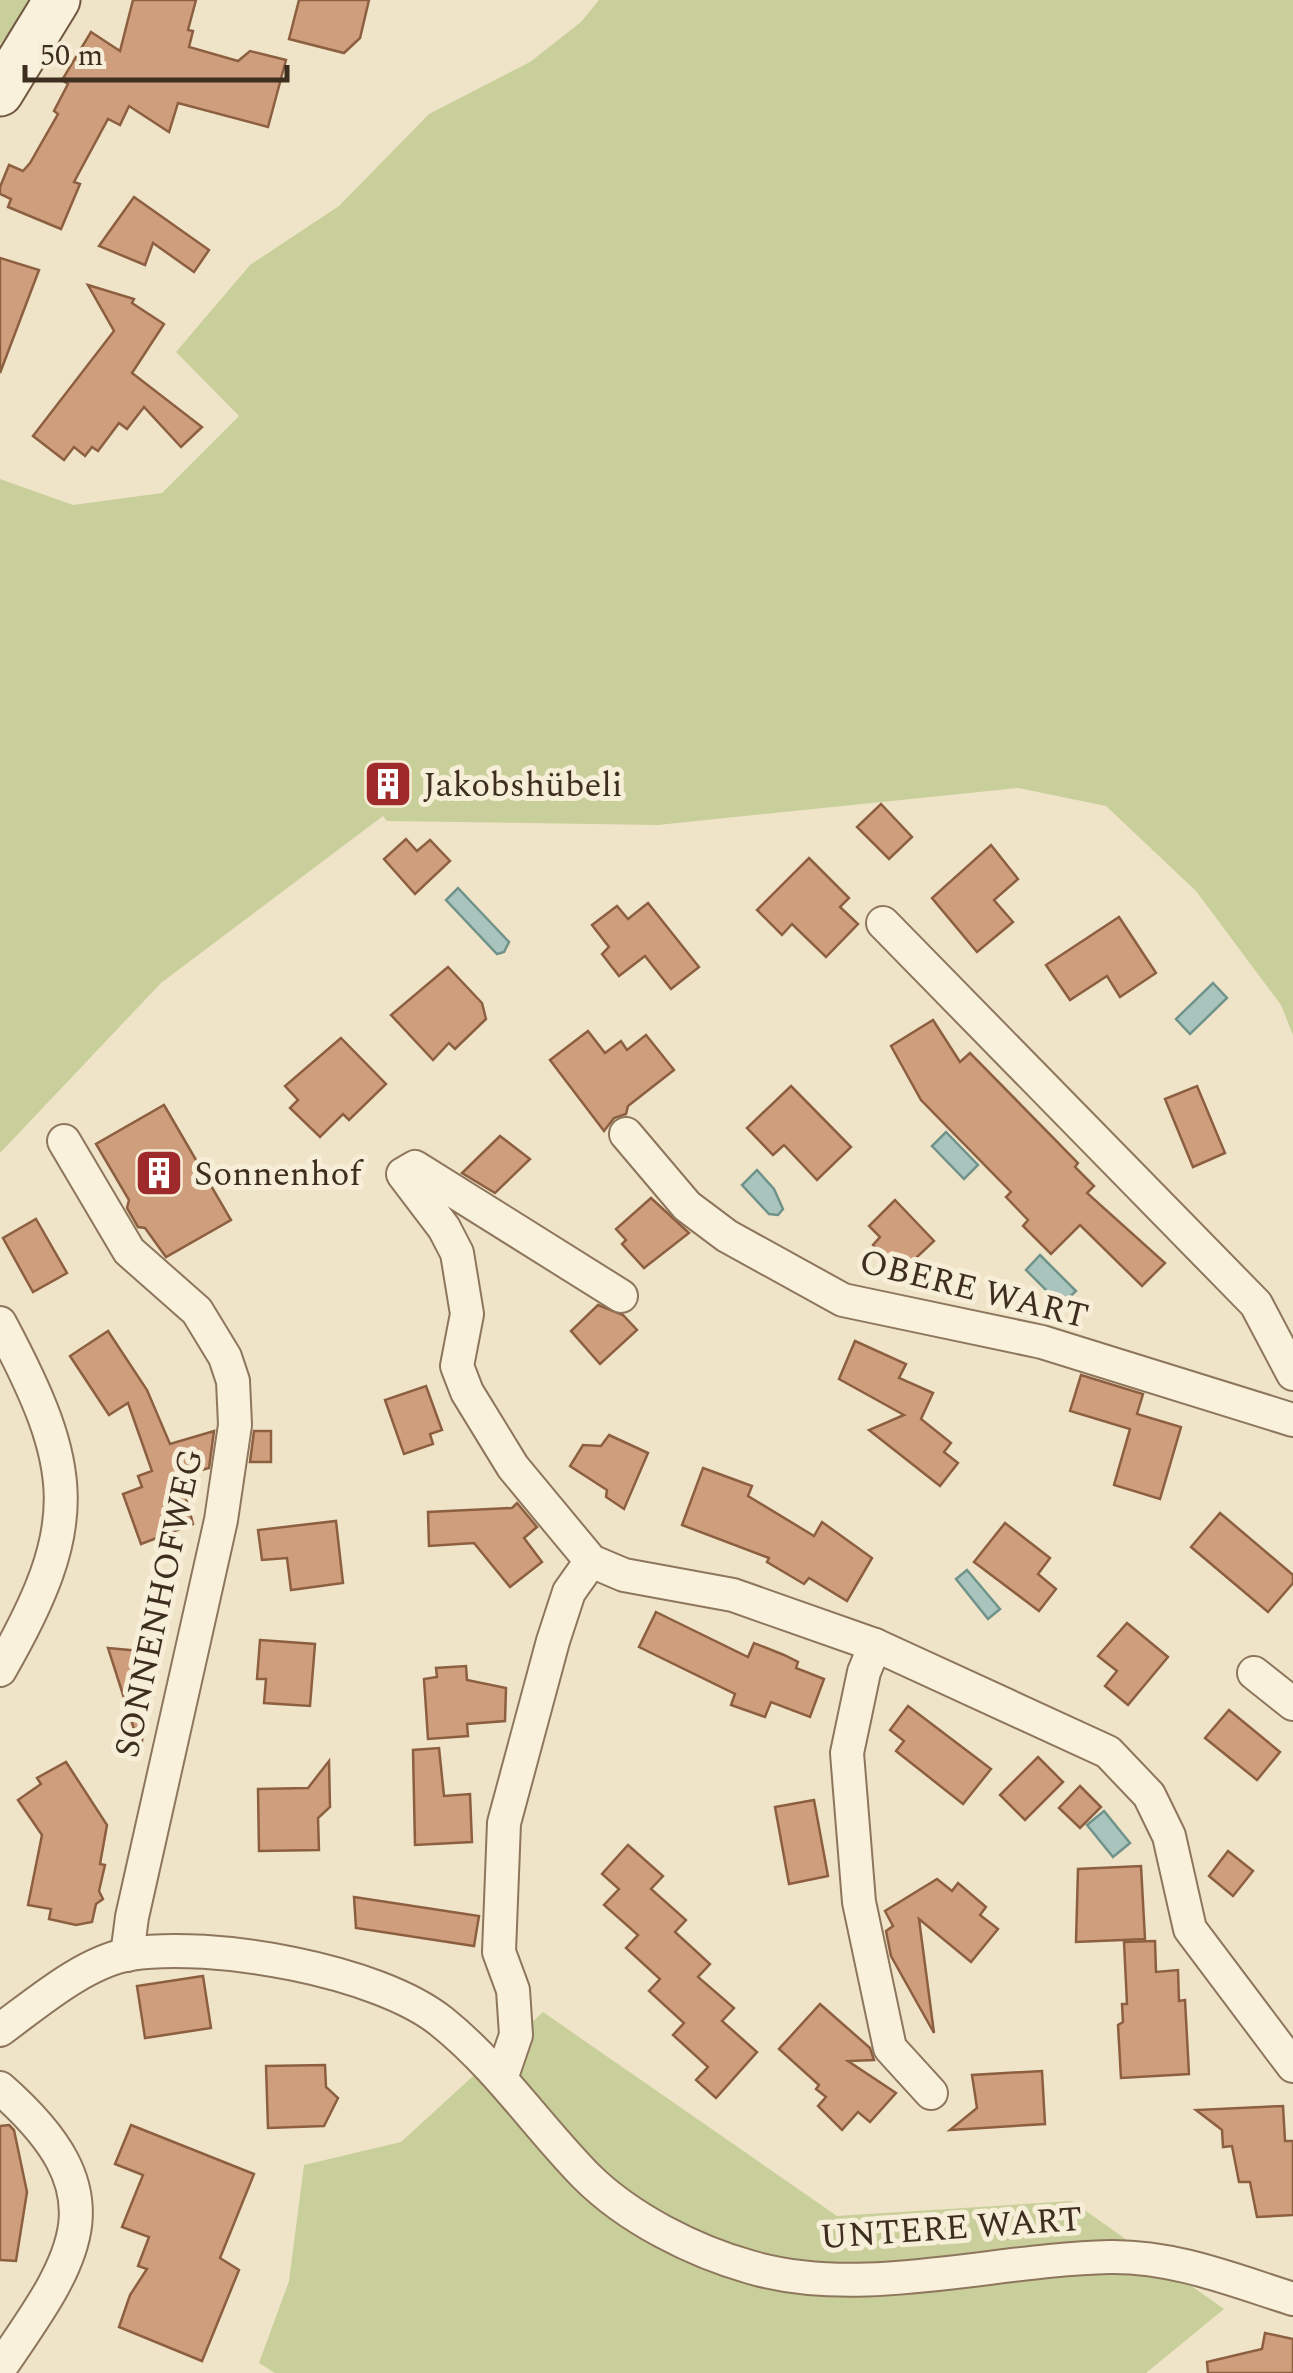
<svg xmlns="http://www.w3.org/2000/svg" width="1293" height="2373" font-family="Spectral,serif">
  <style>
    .green { fill: #c9cf9b }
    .water { fill: #a9c4bc; stroke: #6f938a; stroke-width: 2.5 }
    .building { fill: #cf9f7d; stroke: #8d5f41; stroke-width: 2.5 }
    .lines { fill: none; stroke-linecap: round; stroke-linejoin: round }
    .street-casing { stroke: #8d765c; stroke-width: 36 }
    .secondary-casing { stroke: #6f573f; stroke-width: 49 }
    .street { stroke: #faf1dc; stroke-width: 32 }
    .secondary { stroke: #faf1dc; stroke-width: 45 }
    .labels { text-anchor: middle; stroke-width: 10; stroke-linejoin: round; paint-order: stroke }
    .poi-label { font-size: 35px; fill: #3d2e20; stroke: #f7eed8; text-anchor: start }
    .street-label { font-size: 35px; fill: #3d2e20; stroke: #f7eed8 }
  </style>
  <rect width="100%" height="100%" fill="#f0e4c8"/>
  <!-- green -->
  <g class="green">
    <polygon points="0,0 35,0 0,44"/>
    <polygon points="599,0 1293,0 1293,1035 1281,1005 1196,891 1106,806 1018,788 658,825 387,821 383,816 161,983 0,1153 0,479 73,505 162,493 239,416 176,352 250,265 339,206 429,114 530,62 581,22"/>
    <polygon points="543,2012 837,2216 1072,2201 1224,2309 1146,2373 275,2373 259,2363 289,2281 304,2165 401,2142"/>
  </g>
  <!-- water -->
  <g class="water">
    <polygon points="458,888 509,942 504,952 497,954 446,900"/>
    <polygon points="1213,983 1227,998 1190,1034 1176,1019"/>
    <polygon points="946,1132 978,1165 964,1179 932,1146"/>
    <polygon points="757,1170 774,1189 783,1209 778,1215 769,1214 742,1185"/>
    <polygon points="1040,1255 1076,1291 1061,1305 1026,1270"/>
    <polygon points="967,1570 1000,1609 988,1619 956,1579"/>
    <polygon points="1104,1811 1130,1843 1113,1857 1087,1825"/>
  </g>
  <!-- building -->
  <g class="building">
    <polygon points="133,0 196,0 188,30 193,31 189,47 238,61 250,51 286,60 268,127 178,103 169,132 129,106 120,125 108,119 74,182 80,184 61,229 8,207 11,199 0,194 0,187 9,165 23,171 30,163 58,114 54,111 68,84 62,80 91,32 120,51"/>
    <polygon points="299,0 369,0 360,38 344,53 289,39"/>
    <polygon points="134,197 209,250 194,272 153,243 145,265 99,246"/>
    <polygon points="0,258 39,270 0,373"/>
    <polygon points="88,285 134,299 132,303 164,324 132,373 202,427 181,447 144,407 127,429 119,423 98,451 92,447 85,456 74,447 64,460 33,436 114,331"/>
    <polygon points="881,804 912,837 889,859 857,827"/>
    <polygon points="406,839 417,851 430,840 450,861 415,894 384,859"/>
    <polygon points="991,845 1018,879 994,900 1013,922 977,952 932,898"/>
    <polygon points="809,858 849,898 840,907 858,924 826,957 792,924 782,935 757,910"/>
    <polygon points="648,903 699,967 671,989 645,956 619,976 602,954 609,947 592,925 617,906 628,919"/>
    <polygon points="1119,917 1156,973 1120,997 1107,976 1070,1000 1046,965"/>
    <polygon points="448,967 482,1003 486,1019 455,1049 449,1043 433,1060 391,1015"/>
    <polygon points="933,1020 960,1062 970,1053 1078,1163 1075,1167 1094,1186 1087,1193 1165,1263 1142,1286 1080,1225 1051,1254 1023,1226 1028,1220 1006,1197 1011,1192 921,1100 891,1046"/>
    <polygon points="588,1031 605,1053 621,1041 627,1050 646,1035 674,1070 628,1106 626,1114 614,1118 604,1131 550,1060"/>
    <polygon points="341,1038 386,1084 349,1120 343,1114 320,1137 290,1108 298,1100 285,1086"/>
    <polygon points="791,1086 851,1147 817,1180 784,1145 773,1155 747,1128"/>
    <polygon points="1197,1086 1225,1153 1193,1167 1165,1099"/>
    <polygon points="164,1105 231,1220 166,1257 145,1228 138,1227 127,1208 129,1200 96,1144"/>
    <polygon points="500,1136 530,1159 495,1193 462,1173"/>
    <polygon points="651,1198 689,1233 644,1268 622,1244 626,1240 616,1229"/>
    <polygon points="895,1200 934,1241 900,1273 873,1245 880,1237 869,1226"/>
    <polygon points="36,1219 67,1273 33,1292 3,1238"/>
    <polygon points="598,1305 623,1315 637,1330 600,1364 571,1331"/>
    <polygon points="108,1331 147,1390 170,1444 214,1431 209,1468 180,1476 193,1524 141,1544 123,1494 142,1487 138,1476 152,1471 128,1403 109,1415 70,1356"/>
    <polygon points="855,1341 906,1364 899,1378 933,1393 921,1419 951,1443 944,1452 958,1463 940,1486 869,1430 904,1415 839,1379"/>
    <polygon points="1081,1375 1143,1394 1137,1414 1181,1427 1160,1499 1114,1485 1130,1429 1070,1411"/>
    <polygon points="426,1386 442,1430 430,1434 433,1444 404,1454 385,1400"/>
    <polygon points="254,1431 271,1431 271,1462 250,1462"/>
    <polygon points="609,1435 648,1453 624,1509 606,1497 607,1490 570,1466 583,1445 601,1446"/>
    <polygon points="703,1468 752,1486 748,1496 814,1536 822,1522 872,1558 847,1601 809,1578 804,1584 767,1562 769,1558 682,1525"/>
    <polygon points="517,1503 537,1527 524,1538 542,1562 510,1587 474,1543 429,1546 428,1512 512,1508"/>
    <polygon points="1220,1513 1293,1575 1293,1583 1268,1612 1191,1547"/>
    <polygon points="336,1521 343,1583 291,1590 287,1558 262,1560 258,1530"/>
    <polygon points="1005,1523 1050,1558 1038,1574 1056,1589 1039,1611 974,1562"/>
    <polygon points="656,1612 748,1657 754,1643 784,1655 798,1662 796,1668 824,1679 810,1717 771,1702 765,1717 731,1705 735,1694 639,1647"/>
    <polygon points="1127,1623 1168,1657 1128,1705 1105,1686 1117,1671 1098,1656"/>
    <polygon points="260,1640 315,1644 310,1706 264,1703 266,1679 257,1679"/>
    <polygon points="108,1648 151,1652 141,1751"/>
    <polygon points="466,1666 467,1680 506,1688 505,1721 467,1724 468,1736 428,1739 424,1679 437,1677 436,1668"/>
    <polygon points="908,1706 991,1769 963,1804 896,1751 904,1741 890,1730"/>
    <polygon points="1229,1710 1280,1752 1257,1780 1205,1738"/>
    <polygon points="439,1748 444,1796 470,1794 472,1842 415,1845 413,1750"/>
    <polygon points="1038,1757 1063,1782 1025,1820 1000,1795"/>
    <polygon points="329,1761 330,1807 318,1818 319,1850 259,1851 258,1789 308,1788"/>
    <polygon points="66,1762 107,1825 100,1864 105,1865 99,1891 103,1899 96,1904 92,1922 76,1925 49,1919 51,1909 28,1905 42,1835 18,1800 41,1784 37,1778"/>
    <polygon points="1080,1786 1101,1807 1080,1828 1059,1808"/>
    <polygon points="814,1800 828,1876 789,1884 775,1807"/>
    <polygon points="628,1845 663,1876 651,1889 686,1920 675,1932 710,1964 698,1977 734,2008 722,2021 757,2052 716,2098 696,2080 708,2067 673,2035 684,2023 649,1991 660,1979 626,1948 638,1935 604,1905 619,1889 602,1874"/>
    <polygon points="1228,1851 1253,1871 1233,1896 1209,1876"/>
    <polygon points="1141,1866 1145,1939 1076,1942 1078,1869"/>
    <polygon points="937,1879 952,1891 958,1883 986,1907 980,1915 998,1929 971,1962 919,1919 934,2033 891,1956 886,1931 893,1926 885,1911"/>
    <polygon points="354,1897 479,1916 474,1946 356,1928"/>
    <polygon points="1155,1941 1156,1972 1178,1970 1179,2001 1185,2000 1189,2074 1121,2078 1118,2025 1123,2022 1122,2004 1127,2004 1124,1942"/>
    <polygon points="203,1976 211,2028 145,2038 137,1986"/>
    <polygon points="820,2004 870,2048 874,2060 848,2061 896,2093 870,2122 858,2112 842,2130 818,2106 826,2097 816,2089 819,2085 779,2049"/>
    <polygon points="325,2065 326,2087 338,2098 324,2126 268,2128 266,2066"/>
    <polygon points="1042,2071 1045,2124 950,2130 977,2108 972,2075"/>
    <polygon points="1283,2106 1285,2141 1293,2141 1293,2215 1257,2217 1250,2182 1239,2182 1232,2146 1223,2147 1222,2130 1196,2110"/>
    <polygon points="9,2125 14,2130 27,2192 16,2261 0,2260 0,2126"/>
    <polygon points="131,2125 254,2174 220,2258 239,2270 202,2361 119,2327 130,2295 147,2269 138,2266 149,2237 122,2227 143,2175 115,2164"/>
    <polygon points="1265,2333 1293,2339 1293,2373 1208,2373 1207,2362 1262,2349"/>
  </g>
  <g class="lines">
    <!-- street casing -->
    <g class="street-casing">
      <g id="street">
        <polyline points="883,923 1256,1304 1293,1374"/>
        <polyline points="626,1134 687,1206 727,1236 843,1300 1042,1342 1293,1420"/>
        <polyline points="64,1141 129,1251 197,1311 225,1357 233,1381 235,1425 221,1520 132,1917 127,1955"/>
        <polyline points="621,1296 415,1167 403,1174 444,1228 457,1253 467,1314 457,1366 467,1392 513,1467 591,1561 624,1575 733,1595 875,1645 1108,1752 1149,1795 1169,1836 1190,1929 1293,2066"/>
        <path d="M0,1323C78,1469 84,1524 0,1670"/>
        <polyline points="875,1645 864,1672 847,1753 859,1902 890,2048 931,2093"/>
        <polyline points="1254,1673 1293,1704"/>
        <path d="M0,2030C37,2003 84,1962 130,1954C211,1941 378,1970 442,2022C498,2067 536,2125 586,2176C628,2218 693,2251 750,2267C863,2300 995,2259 1110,2257C1174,2256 1233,2280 1293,2299"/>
        <polyline points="502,2076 516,2035 513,1990 499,1952 504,1823 553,1641 569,1592 591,1561"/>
        <path d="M0,2088C122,2195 78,2255 0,2368"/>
      </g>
    </g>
    <!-- secondary casing -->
    <g class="secondary-casing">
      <polyline id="secondary" points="0,93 57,0"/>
    </g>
    <!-- street -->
    <use href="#street" class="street"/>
    <!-- secondary -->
    <use href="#secondary" class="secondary"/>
  </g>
  <!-- icons -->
  <defs>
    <g id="building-square" transform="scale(2.5)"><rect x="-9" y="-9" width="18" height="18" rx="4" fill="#9e2a2b" stroke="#f7eed8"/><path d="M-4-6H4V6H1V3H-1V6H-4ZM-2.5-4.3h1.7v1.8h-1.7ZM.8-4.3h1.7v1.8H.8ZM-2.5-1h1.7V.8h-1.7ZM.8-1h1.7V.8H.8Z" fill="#fff"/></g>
  </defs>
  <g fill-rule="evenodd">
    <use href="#building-square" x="388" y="784"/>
    <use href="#building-square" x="159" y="1173"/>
  </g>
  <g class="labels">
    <!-- poi labels -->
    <g class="poi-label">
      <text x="423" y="796">Jakobshübeli</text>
      <text x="194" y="1185">Sonnenhof</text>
    </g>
    <!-- street labels -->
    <g class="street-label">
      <text transform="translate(974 1288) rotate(14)" y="12">OBERE WART</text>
      <text transform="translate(158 1603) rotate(-78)" y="12">SONNENHOFWEG</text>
      <text transform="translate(951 2227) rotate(-4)" y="12">UNTERE WART</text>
    </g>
  </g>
  <!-- scale -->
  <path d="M25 65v15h262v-15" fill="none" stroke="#3d2e20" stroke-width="5"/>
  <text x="40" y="65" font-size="30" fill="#3d2e20" stroke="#f7eed8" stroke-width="8" paint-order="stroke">50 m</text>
</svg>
